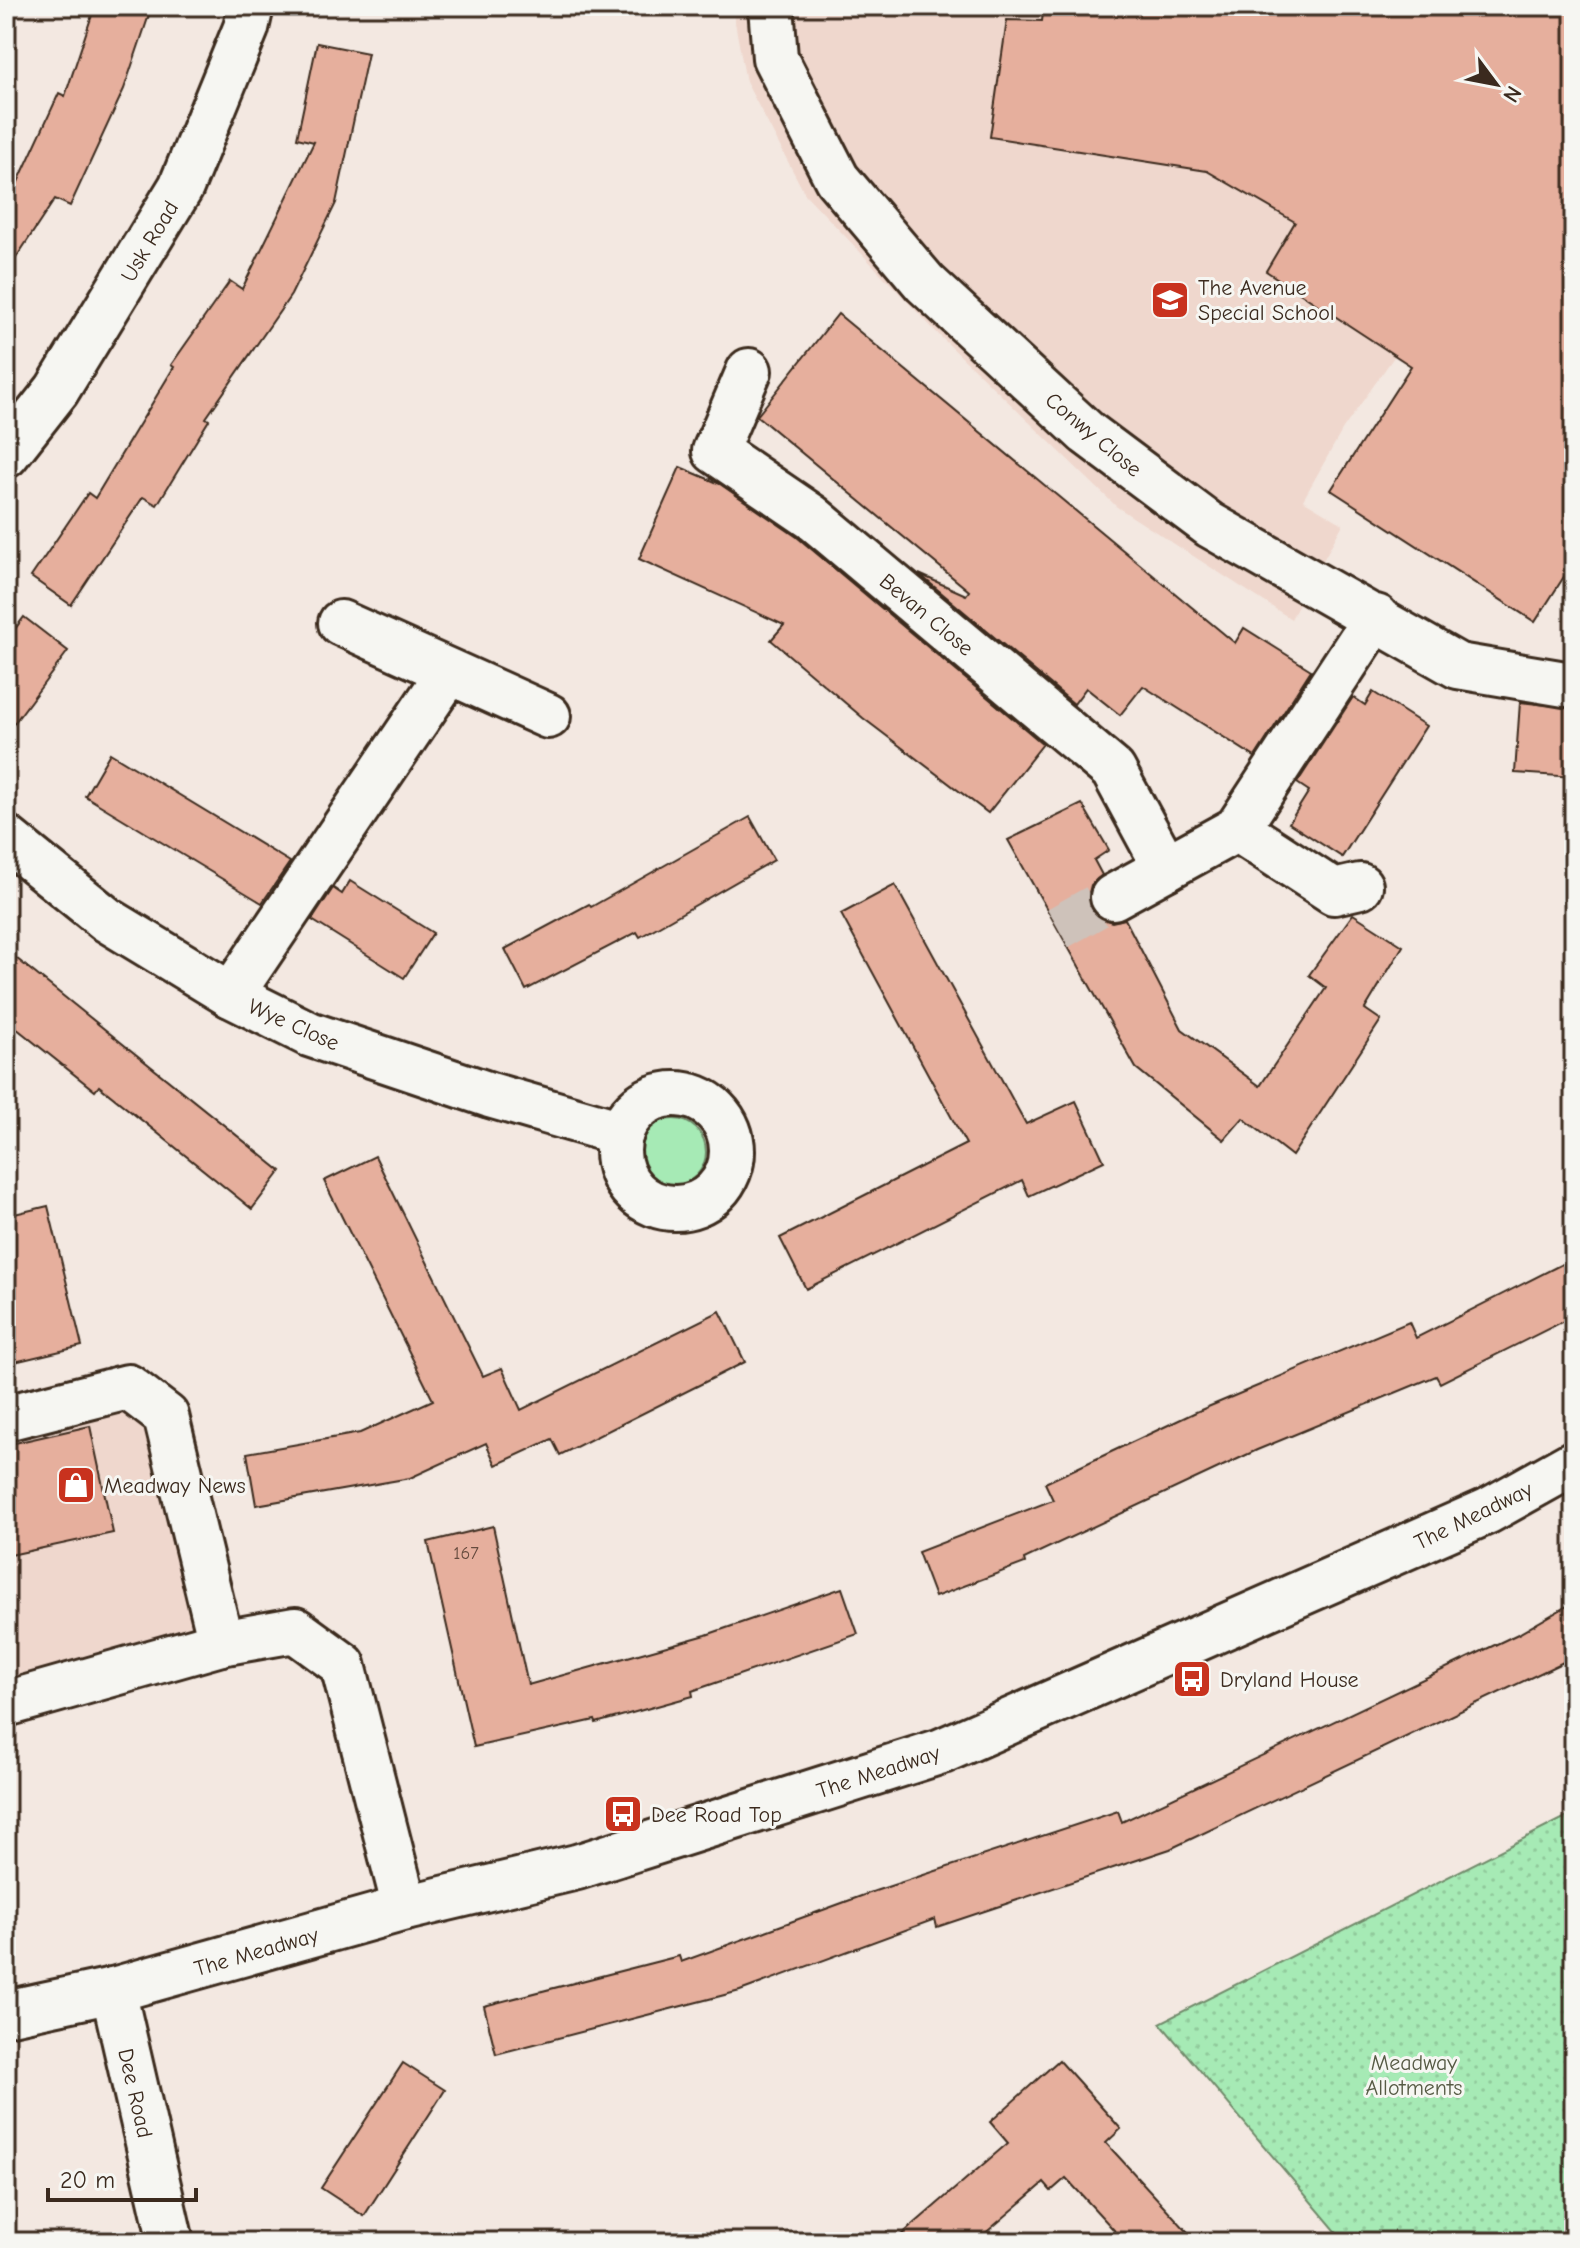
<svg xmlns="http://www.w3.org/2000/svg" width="1580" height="2248" font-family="'Comic Neue',sans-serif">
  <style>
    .built { fill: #efd7cd }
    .green { fill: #a6eab5; stroke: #708a6a; stroke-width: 2 }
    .garden { fill: url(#garden-dots); stroke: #708a6a; stroke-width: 2 }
    .building { fill: #e6af9d; stroke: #3b2a1e; stroke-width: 2 }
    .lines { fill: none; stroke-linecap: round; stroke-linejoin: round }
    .minor-tunnel { stroke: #cec2ba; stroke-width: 44; stroke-dasharray: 44 22; stroke-linecap: butt }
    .minor-casing { stroke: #3b2a1e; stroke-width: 50 }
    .minor { stroke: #f6f6f2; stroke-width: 44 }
    .labels { text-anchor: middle; stroke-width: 6; stroke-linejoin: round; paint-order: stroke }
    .number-label { font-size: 18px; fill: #664b3e }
    .street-label { font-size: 22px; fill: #3b2a1e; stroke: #f6f6f2 }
    .poi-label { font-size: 22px; fill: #3b2a1e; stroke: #f6f6f2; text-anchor: start }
    .park-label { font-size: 22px; fill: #565a44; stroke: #f6f6f2 }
  </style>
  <defs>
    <pattern id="garden-dots" width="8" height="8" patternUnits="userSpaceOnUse" patternTransform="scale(2)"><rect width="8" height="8" fill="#a6eab5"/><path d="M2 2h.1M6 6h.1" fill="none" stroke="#90c99b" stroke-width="1.8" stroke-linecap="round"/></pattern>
  </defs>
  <rect width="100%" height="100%" fill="#f3e8e1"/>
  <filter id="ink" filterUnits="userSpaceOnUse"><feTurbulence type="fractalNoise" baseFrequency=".0125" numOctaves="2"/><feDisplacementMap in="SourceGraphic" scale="16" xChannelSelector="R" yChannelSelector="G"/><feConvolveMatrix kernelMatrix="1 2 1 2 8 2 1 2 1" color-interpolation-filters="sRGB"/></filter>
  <g filter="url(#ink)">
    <!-- built -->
    <g class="built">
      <polygon points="732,6 1574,6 1574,18 1461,262 1343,429 1303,500 1343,524 1291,619 1117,507 942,338 805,194 746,82"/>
      <polygon points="144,1402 223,1622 6,1678 6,1427"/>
    </g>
    <!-- green -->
    <circle class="green" cx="673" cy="1152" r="33"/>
    <!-- garden -->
    <polygon class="garden" points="1574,1813 1574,2242 1345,2242 1160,2023"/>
    <!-- building -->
    <g class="building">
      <polygon points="95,6 152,6 124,89 70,206 55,199 6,273 6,208 59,93 65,96"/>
      <polygon points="1044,6 1574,6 1574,561 1535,622 1331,490 1411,366 1266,271 1295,222 1207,171 990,137 1007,20 1042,21"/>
      <polygon points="317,43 368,53 336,203 291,295 206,418 209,420 157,505 143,497 71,605 31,577 88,493 95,498 174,367 171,365 230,281 242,289 314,142 297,138"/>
      <polygon points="838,314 1235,643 1244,628 1311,670 1255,757 1143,686 1120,715 1086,688 1074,704 919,574 966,595 969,591 757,416"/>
      <polygon points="680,467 720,484 797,537 1043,744 988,813 863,718 771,640 784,625 639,559"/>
      <polygon points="24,617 68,651 6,734 6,641"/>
      <polygon points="1373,692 1426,726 1342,857 1289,823 1309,791 1297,783 1353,697 1365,705"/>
      <polygon points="1520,702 1574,708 1574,777 1515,773"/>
      <polygon points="110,753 290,862 262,903 85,796"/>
      <polygon points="1082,804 1109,850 1094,860 1102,875 1091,885 1088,897 1092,910 1099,918 1112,922 1125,919 1182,1029 1260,1086 1326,988 1309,975 1353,914 1403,946 1365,1009 1381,1020 1292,1156 1243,1118 1224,1140 1136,1068 1008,840"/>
      <polygon points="750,817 774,860 640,937 637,932 526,990 505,949 589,904 591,907"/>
      <polygon points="350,881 433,933 404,978 312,920 333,888 342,894"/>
      <polygon points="895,885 1026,1124 1076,1101 1104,1161 1029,1196 1022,1180 806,1289 780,1238 966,1144 841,914"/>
      <polygon points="6,950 281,1171 252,1209 99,1086 95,1091 6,1020"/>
      <polygon points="375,1156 483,1376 502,1368 521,1410 720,1311 745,1362 560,1455 552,1439 496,1465 486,1443 410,1478 256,1505 247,1453 360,1433 433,1400 324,1181"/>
      <polygon points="48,1206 82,1346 6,1364 6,1216"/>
      <polygon points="1574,1258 1574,1316 1440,1383 1436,1376 1257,1450 1024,1559 1025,1563 935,1597 918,1552 1053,1500 1045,1483 1196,1412 1409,1322 1416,1338"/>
      <polygon points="90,1426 113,1533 6,1556 6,1445"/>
      <polygon points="493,1526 528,1685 706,1635 842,1588 858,1634 692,1691 693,1696 596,1723 595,1720 474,1747 428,1542"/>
      <polygon points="1574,1602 1574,1657 1170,1849 937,1927 935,1919 740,1991 496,2054 484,2006 679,1956 681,1962 875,1891 1118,1811 1122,1822 1520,1633"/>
      <polygon points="1059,2060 1121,2129 1106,2143 1197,2242 1125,2242 1066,2178 1051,2191 1044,2183 975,2242 893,2242 1008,2143 990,2122"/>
      <polygon points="403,2063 445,2090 364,2216 321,2188"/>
    </g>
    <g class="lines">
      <!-- minor-tunnel -->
      <polyline class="minor-tunnel" points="1058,928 1113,897"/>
      <!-- minor casing -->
      <g class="minor-casing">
        <g id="minor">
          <polyline points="771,6 775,58 837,179 925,283 1087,433 1210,525 1458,666 1565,684 1574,683"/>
          <polyline points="749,371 715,451 812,517 1113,770 1166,868"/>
          <polyline points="6,455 57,390 181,187 246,28 251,6"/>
          <polyline points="341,623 548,716"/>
          <polyline points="1237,829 1334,892 1360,886"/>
          <polyline points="6,838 106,919 231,995 309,1034 490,1095 621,1133"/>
          <polyline points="1113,897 1237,829 1376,617"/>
          <polyline points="231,995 449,672"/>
          <circle cx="675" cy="1151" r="57"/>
          <polyline points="6,1418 128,1387 166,1416 221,1643"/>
          <polyline points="6,1704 221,1643 295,1630 343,1665 405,1908"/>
          <polyline points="113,1990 171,2242"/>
          <polyline points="6,2013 113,1990 405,1908 577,1867 942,1751 1488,1511 1574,1463"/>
        </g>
      </g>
      <!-- minor -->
      <use href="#minor" class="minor"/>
    </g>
  </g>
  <!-- icons -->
  <defs>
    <g id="school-square" transform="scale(2)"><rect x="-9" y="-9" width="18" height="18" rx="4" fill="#c8321e" stroke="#f6f6f2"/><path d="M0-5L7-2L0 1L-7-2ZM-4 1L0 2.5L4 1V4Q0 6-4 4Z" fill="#fff"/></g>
    <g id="shop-square" transform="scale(2)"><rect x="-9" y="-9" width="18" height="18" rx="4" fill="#c8321e" stroke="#f6f6f2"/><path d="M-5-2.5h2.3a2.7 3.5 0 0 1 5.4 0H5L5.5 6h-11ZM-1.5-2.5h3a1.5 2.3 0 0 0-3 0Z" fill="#fff"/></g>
    <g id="bus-square" transform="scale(2)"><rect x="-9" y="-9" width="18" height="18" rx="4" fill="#c8321e" stroke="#f6f6f2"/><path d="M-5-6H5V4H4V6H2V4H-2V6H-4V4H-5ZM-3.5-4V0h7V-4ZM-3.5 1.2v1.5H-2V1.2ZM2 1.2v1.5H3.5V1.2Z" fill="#fff"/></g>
  </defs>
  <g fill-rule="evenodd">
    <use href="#school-square" x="1170" y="300"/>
    <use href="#shop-square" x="76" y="1485"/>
    <use href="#bus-square" x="1192" y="1679"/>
    <use href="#bus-square" x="623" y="1814"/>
  </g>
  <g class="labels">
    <!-- number labels -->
    <g class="number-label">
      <text x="466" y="1559">167</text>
    </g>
    <!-- street labels -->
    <g class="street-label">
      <text transform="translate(149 241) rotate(-59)" y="8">Usk Road</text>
      <text transform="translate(1094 434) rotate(40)" y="8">Conwy Close</text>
      <text transform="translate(927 614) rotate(40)" y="8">Bevan Close</text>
      <text transform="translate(294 1024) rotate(24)" y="8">Wye Close</text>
      <text transform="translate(1473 1515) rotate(-26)" y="8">The Meadway</text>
      <text transform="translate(878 1771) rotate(-18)" y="8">The Meadway</text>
      <text transform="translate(256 1951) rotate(-16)" y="8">The Meadway</text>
      <text transform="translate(136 2093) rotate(77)" y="8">Dee Road</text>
    </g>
    <!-- poi labels -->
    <g class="poi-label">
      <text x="1198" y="295">The Avenue<tspan x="1198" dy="25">Special School</tspan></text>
      <text x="104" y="1493">Meadway News</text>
      <text x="1220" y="1687">Dryland House</text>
      <text x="651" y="1822">Dee Road Top</text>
    </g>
    <!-- park labels -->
    <g class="park-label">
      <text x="1414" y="2070">Meadway<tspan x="1414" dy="25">Allotments</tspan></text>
    </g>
  </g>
  <!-- margin -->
  <rect width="1580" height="2248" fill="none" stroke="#f6f6f2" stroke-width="32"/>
  <rect x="16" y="16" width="1548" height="2216" fill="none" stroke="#3b2a1e" stroke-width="3" filter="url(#ink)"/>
  <!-- north arrow -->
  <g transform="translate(1496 84) rotate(122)" stroke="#f6f6f2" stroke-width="6" paint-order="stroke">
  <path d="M0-6L14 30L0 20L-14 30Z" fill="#3b2a1e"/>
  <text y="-12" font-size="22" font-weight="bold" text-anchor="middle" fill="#3b2a1e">N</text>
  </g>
  <!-- scale -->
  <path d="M48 2188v12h148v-12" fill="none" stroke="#3b2a1e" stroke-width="4"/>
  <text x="60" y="2188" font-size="24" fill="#3b2a1e" stroke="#f6f6f2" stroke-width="6" paint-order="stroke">20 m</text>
</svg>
